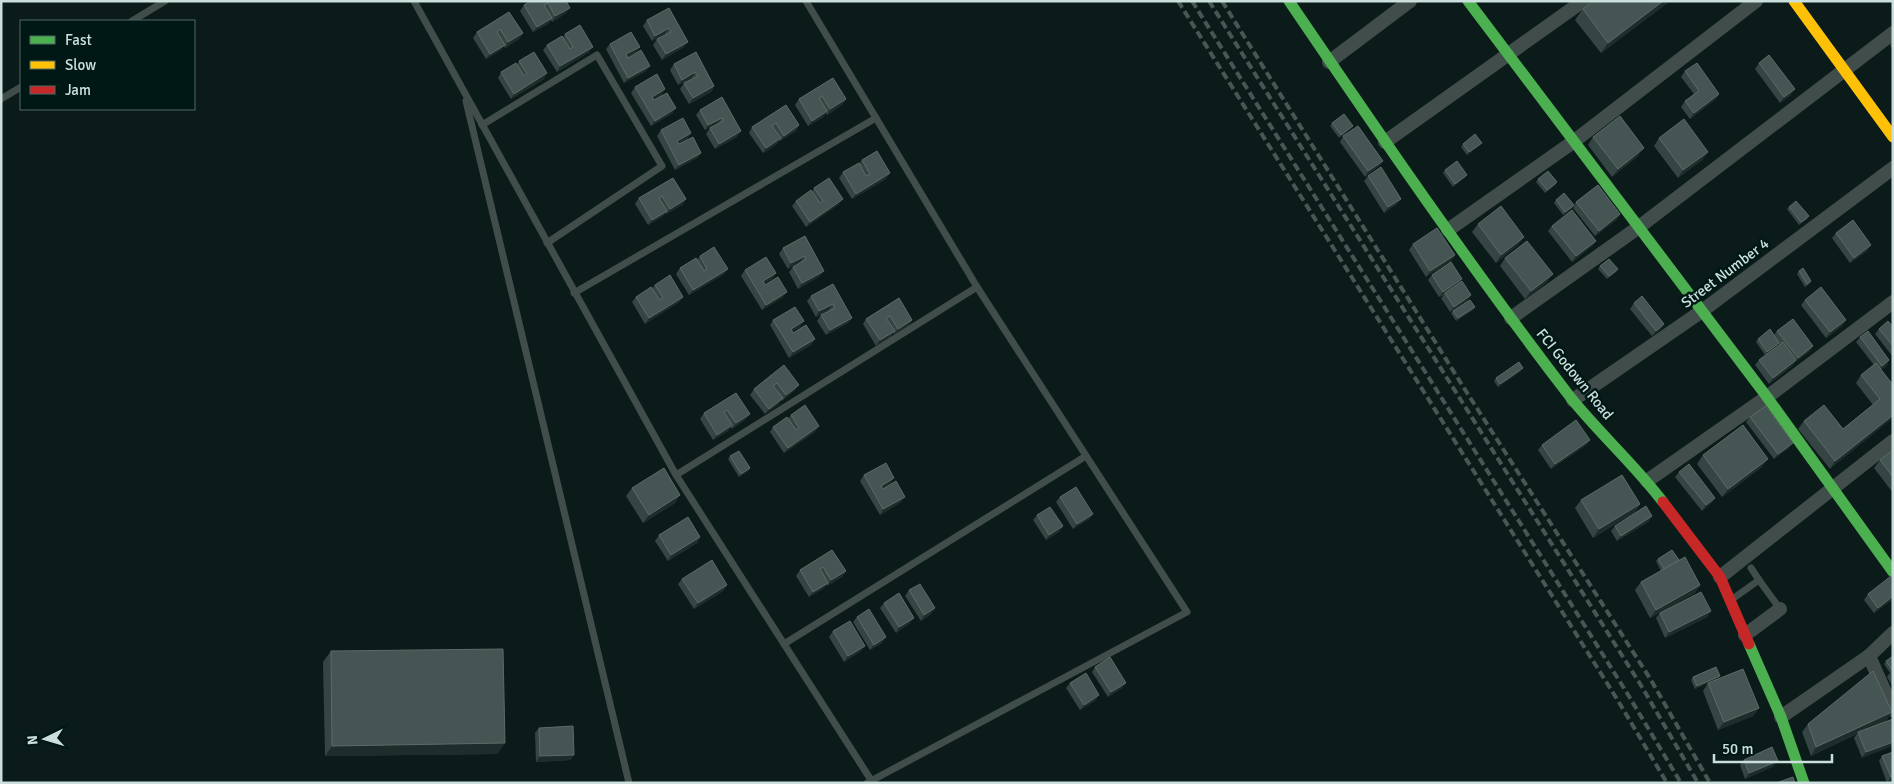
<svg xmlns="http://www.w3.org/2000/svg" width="1894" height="784" font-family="Signika,sans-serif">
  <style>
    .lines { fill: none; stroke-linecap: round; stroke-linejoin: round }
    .lane { stroke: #404d4b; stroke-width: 7 }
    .street { stroke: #404d4b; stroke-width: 14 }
    .fast { stroke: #4caf50; stroke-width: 11 }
    .slow { stroke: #ffc107; stroke-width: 11 }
    .jam { stroke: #c62828; stroke-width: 11 }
    .rail { stroke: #485654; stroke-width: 4; stroke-dasharray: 8 4; stroke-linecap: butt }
    .wall { fill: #344543 }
    .shaded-wall { fill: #1d2d2b }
    .building { fill: #455553; stroke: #5a6b68 }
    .labels { text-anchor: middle; stroke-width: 5; stroke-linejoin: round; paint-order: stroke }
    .street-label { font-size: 15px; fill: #cbe0dc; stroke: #001815 }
  </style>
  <rect width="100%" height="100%" fill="#0a1b19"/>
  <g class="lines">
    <!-- lane -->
    <g class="lane">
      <polyline points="414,1 676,475 871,780"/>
      <polyline points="806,1 977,287 1187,612 867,783"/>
      <polyline points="132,21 165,1"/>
      <polyline points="1,99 21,87"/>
      <polyline points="466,101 629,783"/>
      <polyline points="482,125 597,55 662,166 547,243"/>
      <polyline points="574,293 876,118"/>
      <polyline points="676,475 977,287"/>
      <polyline points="1759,580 1780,609"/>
      <polyline points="1731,600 1759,580 1751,568"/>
      <polyline points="784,644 1086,456"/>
    </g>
    <!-- street -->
    <g class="street">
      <polyline points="1329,62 1410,1"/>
      <polyline points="1385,142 1583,1"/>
      <polyline points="1448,230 1573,142 1756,1"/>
      <polyline points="1511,318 1639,227 1893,33"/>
      <polyline points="1573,400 1702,311 1893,168"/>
      <polyline points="1647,481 1767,397 1893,302"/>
      <polyline points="1720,577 1893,441"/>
      <polyline points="1745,635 1780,609"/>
      <polyline points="1869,656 1893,710"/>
      <polyline points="1781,717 1869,656 1893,633"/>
    </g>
    <!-- fast -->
    <g class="fast">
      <path d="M1289,1C1380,135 1472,269 1571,398C1600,434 1635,465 1663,502"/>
      <polyline points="1468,1 1767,397 1893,572"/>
      <polyline points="1749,644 1781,717 1804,783"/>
    </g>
    <!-- slow -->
    <polyline class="slow" points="1794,1 1893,137"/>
    <!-- jam -->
    <polyline class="jam" points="1663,502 1720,577 1749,644"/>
    <!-- rail -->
    <g class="rail">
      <polyline points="1178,1 1617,699 1667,783"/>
      <polyline points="1192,1 1627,693 1681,783"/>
      <polyline points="1209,1 1642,687 1698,783"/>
      <polyline points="1222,1 1464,388 1651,680 1710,783"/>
    </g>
  </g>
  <!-- wall -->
  <g class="wall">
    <polygon points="566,1 566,13 552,22 551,20 548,24 533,32 520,11 524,5"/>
    <polygon points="1670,1 1601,53 1575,20 1583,9"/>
    <polygon points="669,8 684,47 662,60 653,45 657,39 665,35 665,34 652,41 643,26 647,20"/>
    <polygon points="509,12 523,33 519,39 505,48 504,46 501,50 486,59 473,38 477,32"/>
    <polygon points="565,34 589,52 557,72 543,50 547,45 563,38"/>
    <polygon points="1893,41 1893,50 1890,45"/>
    <polygon points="610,44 636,52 628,57 646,71 624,83 606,49"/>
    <polygon points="696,52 714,86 711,92 689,104 680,89 684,83 692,79 692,78 678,85 670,70 674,64"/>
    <polygon points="519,61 544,79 511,99 498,78 501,72 517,65"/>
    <polygon points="1759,63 1791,95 1780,103 1755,69"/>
    <polygon points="1685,71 1719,94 1716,99 1690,119 1681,107 1685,101 1694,94 1681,77"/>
    <polygon points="833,78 846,99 842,105 827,115 826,113 823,117 808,126 795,105 799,99"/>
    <polygon points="635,87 662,95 654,99 673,113 651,126 631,93"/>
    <polygon points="722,97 737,137 715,149 706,134 710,128 718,124 718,123 705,130 696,115 700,110"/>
    <polygon points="786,105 799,125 796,131 780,141 779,140 777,144 763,153 749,133 752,127"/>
    <polygon points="1332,123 1351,128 1339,138 1330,126"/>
    <polygon points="661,130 691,133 687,139 679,143 679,144 701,153 697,158 675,170 657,136"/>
    <polygon points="1343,136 1383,161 1379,166 1365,177 1340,142"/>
    <polygon points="1593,137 1638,156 1612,177 1588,145"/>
    <polygon points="1659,138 1708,152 1702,160 1678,178 1654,146"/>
    <polygon points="1463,144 1480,145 1467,155 1461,147"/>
    <polygon points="862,160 886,179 852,199 839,178 843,172 859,164"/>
    <polygon points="1445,170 1465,177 1453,187 1443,173"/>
    <polygon points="1368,176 1397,204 1384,213 1364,181"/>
    <polygon points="673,178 686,199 682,205 666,214 665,213 663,216 648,225 635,204 639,198"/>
    <polygon points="1538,179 1557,182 1555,185 1545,193 1536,182"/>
    <polygon points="814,188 839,204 806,227 792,206 796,201 812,192"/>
    <polygon points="1556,200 1574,205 1572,208 1563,215 1554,203"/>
    <polygon points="1576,202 1620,214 1616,220 1595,236 1573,208"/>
    <polygon points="1789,207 1809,216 1807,219 1799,225 1787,209"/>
    <polygon points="1478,224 1524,237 1518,245 1496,263 1472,232"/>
    <polygon points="1552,226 1596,241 1592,246 1572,262 1548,231"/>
    <polygon points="1836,233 1867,251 1850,263 1832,238"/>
    <polygon points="805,236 820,276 798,289 789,272 793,267 801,262 801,261 788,269 779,254 783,248"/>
    <polygon points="1413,244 1451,261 1426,277 1409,250"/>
    <polygon points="700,256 724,274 689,295 676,274 680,268 697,260"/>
    <polygon points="1505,258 1547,282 1525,299 1500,266"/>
    <polygon points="1600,266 1618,269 1616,272 1607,279 1598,269"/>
    <polygon points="745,270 776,273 772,279 764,283 783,297 762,310 741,276"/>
    <polygon points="1799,271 1811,281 1809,284 1805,287 1797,274"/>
    <polygon points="1432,275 1460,283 1471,295 1467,301 1450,312 1441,298 1444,295 1439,297 1428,280"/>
    <polygon points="833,284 852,318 848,323 826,335 817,321 821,315 829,311 829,310 816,317 807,301 811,296"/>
    <polygon points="655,285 683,297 679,302 645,324 632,302 636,297 652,288"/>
    <polygon points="899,298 912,320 909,325 894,334 893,333 891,336 876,346 863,324 866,319"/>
    <polygon points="1805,300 1842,326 1826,338 1801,305"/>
    <polygon points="1634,303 1664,324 1661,329 1652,336 1630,309"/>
    <polygon points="1475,307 1473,310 1456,321 1451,313 1453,311"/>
    <polygon points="773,320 800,327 792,331 793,333 815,339 811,345 789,358 770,325"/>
    <polygon points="1893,327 1893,357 1875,334 1879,329"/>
    <polygon points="1777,331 1810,351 1795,362 1792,366 1769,384 1755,365 1759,360 1780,345 1779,343 1777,345 1765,355 1756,342 1758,339 1774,335"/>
    <polygon points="1860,337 1889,360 1886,366 1881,370 1893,385 1830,469 1798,429 1804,421 1843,429 1873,405 1856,383 1861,375 1874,365 1856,342"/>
    <polygon points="784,365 795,390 782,401 781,400 779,404 765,414 750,395 754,389"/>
    <polygon points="1521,371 1498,387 1494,381 1496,378"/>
    <polygon points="736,393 746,419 732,429 731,427 728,431 713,440 700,419 704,413"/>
    <polygon points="791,415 815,432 784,453 770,432 773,427 788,419"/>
    <polygon points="1750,417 1789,448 1774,459 1746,422"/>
    <polygon points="1590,440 1586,445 1551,469 1538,450 1542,445"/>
    <polygon points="1893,450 1893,493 1874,468 1880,460"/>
    <polygon points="1703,455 1762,467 1722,497 1697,464"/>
    <polygon points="730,456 750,468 748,471 739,477 728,459"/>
    <polygon points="1679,472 1715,498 1711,503 1702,511 1675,477"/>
    <polygon points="864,475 891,483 883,488 901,502 880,515 860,481"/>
    <polygon points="632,488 680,495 675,503 643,523 626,496"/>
    <polygon points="1060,497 1093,514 1089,519 1073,529 1056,502"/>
    <polygon points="1581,500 1640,504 1635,512 1593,538 1575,508"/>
    <polygon points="1037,515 1063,526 1059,532 1046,540 1033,520"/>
    <polygon points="1652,516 1648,522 1617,541 1611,531 1615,526"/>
    <polygon points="659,535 700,537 697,543 668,561 655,541"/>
    <polygon points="832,550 846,571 842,577 827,586 826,584 824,588 809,597 796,576 800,570"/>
    <polygon points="1658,559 1679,560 1700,585 1695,593 1650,618 1635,590 1641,582 1661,571 1656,561"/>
    <polygon points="682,579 727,585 723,591 694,609 678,584"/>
    <polygon points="1893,579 1893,599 1874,613 1864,600 1868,594"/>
    <polygon points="909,590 931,614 921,621 905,596"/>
    <polygon points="884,603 910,623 896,633 880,608"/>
    <polygon points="1711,611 1707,617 1665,638 1656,618 1660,613"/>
    <polygon points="857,617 882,643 870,650 853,622"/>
    <polygon points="833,631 861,651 844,662 829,637"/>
    <polygon points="331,651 505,743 497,754 325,756 323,662"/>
    <polygon points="1893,656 1893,687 1887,677 1890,673 1884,664 1886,661"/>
    <polygon points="1095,667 1122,688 1108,697 1092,672"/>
    <polygon points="1693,677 1718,679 1759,708 1753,716 1718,730 1703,691 1708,683 1695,689 1691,680"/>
    <polygon points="1070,683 1096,700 1080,710 1066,688"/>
    <polygon points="1893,719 1862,758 1854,738 1857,734 1811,756 1802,732 1808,724 1887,720 1873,727"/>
    <polygon points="539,728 571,760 536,762 535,733"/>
    <polygon points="1893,752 1893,781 1887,783 1879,761 1882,756"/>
    <polygon points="1744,760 1774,766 1745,779 1740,765"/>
  </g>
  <!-- shaded-wall -->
  <g class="shaded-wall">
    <polygon points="1663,1 1670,1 1601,53 1608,43"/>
    <polygon points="570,8 566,13 552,22 555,16"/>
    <polygon points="552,18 548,24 533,32 537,27"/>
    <polygon points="669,28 665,34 652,41 655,36"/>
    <polygon points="523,33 519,39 505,48 508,42"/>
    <polygon points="688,42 684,47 662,60 666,54"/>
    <polygon points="505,45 501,50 486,59 490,54"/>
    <polygon points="593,47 589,52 557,72 560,66"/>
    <polygon points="640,47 636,52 622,60 626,54"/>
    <polygon points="650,66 646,71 624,83 628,78"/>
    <polygon points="695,72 692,78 678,85 682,80"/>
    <polygon points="547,73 544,79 511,99 514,94"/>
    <polygon points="714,86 711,92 689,104 693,98"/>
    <polygon points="665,89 662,95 648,102 652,97"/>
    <polygon points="1795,89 1791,95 1780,103 1784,97"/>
    <polygon points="1719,94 1716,99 1690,119 1694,113"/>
    <polygon points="846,99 842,105 827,115 830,109"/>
    <polygon points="676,108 673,113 651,126 655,121"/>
    <polygon points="827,111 823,117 808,126 812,121"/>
    <polygon points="722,118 718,123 705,130 708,125"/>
    <polygon points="799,125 796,131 780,141 784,136"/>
    <polygon points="1353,126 1351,128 1339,138 1341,135"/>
    <polygon points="741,131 737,137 715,149 719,144"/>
    <polygon points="691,133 687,139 674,146 677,141"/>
    <polygon points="781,138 777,144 763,153 766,148"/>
    <polygon points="1482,143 1480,145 1467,155 1469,152"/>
    <polygon points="1644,148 1638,156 1612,177 1618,169"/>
    <polygon points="1708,152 1702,160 1678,178 1683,170"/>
    <polygon points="701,153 697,158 675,170 679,165"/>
    <polygon points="1383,161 1379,166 1365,177 1368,171"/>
    <polygon points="890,173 886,179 852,199 856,194"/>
    <polygon points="1467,175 1465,177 1453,187 1455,184"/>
    <polygon points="686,199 682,205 666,214 670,209"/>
    <polygon points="843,199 839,204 806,227 810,222"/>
    <polygon points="1401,199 1397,204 1384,213 1388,207"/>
    <polygon points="667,211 663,216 648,225 652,220"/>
    <polygon points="1620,214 1616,220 1595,236 1599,231"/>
    <polygon points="1524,237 1518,245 1496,263 1501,255"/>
    <polygon points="1596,241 1592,246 1572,262 1576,256"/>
    <polygon points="1871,245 1867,251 1850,263 1854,258"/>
    <polygon points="1455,255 1451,261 1426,277 1430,271"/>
    <polygon points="805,256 801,261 788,269 791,263"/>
    <polygon points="728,269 724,274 689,295 693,290"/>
    <polygon points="824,271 820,276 798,289 802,283"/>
    <polygon points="776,273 772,279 759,287 763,281"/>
    <polygon points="1553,274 1547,282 1525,299 1531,291"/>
    <polygon points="1462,279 1458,284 1445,293 1439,297 1443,292"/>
    <polygon points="787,292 783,297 762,310 766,305"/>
    <polygon points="1471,295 1467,301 1450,312 1454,307"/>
    <polygon points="683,297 679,302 645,324 649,318"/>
    <polygon points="833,304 829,310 816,317 819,311"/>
    <polygon points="1475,307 1473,310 1456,321 1458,318"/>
    <polygon points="852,318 848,323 826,335 830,330"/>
    <polygon points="912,320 909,325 894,334 898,329"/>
    <polygon points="1846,320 1842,326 1826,338 1830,332"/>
    <polygon points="804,321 800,327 787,334 791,329"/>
    <polygon points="1664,324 1661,329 1652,336 1656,331"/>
    <polygon points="895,331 891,336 876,346 880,340"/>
    <polygon points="815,339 811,345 789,358 793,352"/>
    <polygon points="1779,343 1777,345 1765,355 1767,352"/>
    <polygon points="1813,346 1810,351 1795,362 1792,366 1769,384 1773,378 1795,361 1798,358"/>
    <polygon points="1889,360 1886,366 1878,372 1882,366"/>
    <polygon points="1523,368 1521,371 1498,387 1500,384"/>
    <polygon points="799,385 795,390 782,401 786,395"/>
    <polygon points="783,398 779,404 765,414 769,409"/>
    <polygon points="750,414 746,419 732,429 736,423"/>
    <polygon points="1893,415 1893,418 1830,469 1835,461"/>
    <polygon points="732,425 728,431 713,440 717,435"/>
    <polygon points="819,426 815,432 784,453 788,448"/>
    <polygon points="1590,440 1586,445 1551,469 1555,464"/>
    <polygon points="1793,443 1789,448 1774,459 1778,454"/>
    <polygon points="1768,459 1762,467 1722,497 1728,489"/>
    <polygon points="750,468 748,471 739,477 741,474"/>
    <polygon points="894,478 891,483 877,491 881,486"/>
    <polygon points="680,495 675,503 643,523 649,515"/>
    <polygon points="905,497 901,502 880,515 883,509"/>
    <polygon points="1715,498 1711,503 1702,511 1706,505"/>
    <polygon points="1640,504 1635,512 1593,538 1599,529"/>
    <polygon points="1093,514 1089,519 1073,529 1077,524"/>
    <polygon points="1652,516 1648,522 1617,541 1621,536"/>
    <polygon points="1063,526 1059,532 1046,540 1049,535"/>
    <polygon points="700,537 697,543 668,561 671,555"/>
    <polygon points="846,571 842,577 827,586 831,580"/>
    <polygon points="828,583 824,588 809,597 813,592"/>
    <polygon points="727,585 723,591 694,609 698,603"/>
    <polygon points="1700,585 1695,593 1650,618 1656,610"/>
    <polygon points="1893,596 1893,599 1874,613 1878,608"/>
    <polygon points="935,608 931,614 921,621 924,615"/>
    <polygon points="1711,611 1707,617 1665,638 1669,632"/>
    <polygon points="914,618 910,623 896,633 899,627"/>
    <polygon points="886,637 882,643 870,650 874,645"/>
    <polygon points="865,646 861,651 844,662 848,656"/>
    <polygon points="1720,676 1718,679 1695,689 1697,686"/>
    <polygon points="1126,683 1122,688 1108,697 1111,692"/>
    <polygon points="1099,695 1096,700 1080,710 1084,705"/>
    <polygon points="1759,708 1753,716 1718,730 1724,722"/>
    <polygon points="1892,712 1887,720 1859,733 1858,732 1857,734 1811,756 1816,747"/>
    <polygon points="1893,742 1893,746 1862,758 1866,752"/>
    <polygon points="505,743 497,754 325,756 332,746"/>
    <polygon points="574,755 571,760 536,762 540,756"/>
    <polygon points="1778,761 1774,766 1745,779 1749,773"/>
    <polygon points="1891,777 1893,777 1893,781 1887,783"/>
  </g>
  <!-- building -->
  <g class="building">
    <polygon points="531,1 566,1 570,8 555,16 548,3 544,5 552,18 537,27 524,5"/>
    <polygon points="1593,1 1663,1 1608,43 1583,9"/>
    <polygon points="669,8 688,42 666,54 657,39 671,32 669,28 655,36 647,20"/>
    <polygon points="509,12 523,33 508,42 500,29 497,32 505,45 490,54 477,32"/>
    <polygon points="580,25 593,47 560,66 547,45 562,36 570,49 573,47 565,34"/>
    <polygon points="631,32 640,47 626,54 628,58 641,50 650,66 628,78 610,44"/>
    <polygon points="534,52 547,73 514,94 501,72 516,63 524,76 527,74 519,61"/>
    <polygon points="696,52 714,86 693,98 684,83 698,76 695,72 682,80 674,64"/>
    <polygon points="1769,55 1795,89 1784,97 1759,63"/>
    <polygon points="1697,63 1719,94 1694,113 1685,101 1699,91 1685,71"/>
    <polygon points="657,74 665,89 652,97 654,100 667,93 676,108 655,121 635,87"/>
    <polygon points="833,78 846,99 830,109 822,96 819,98 827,111 812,121 799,99"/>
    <polygon points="722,97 741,131 719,144 710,128 723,121 722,118 708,125 700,110"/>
    <polygon points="786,105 799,125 784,136 776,123 772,126 781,138 766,148 752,127"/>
    <polygon points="1344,114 1353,126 1341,135 1332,123"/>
    <polygon points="1620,116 1644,148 1618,169 1593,137"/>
    <polygon points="683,118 691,133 677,141 679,144 693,137 701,153 679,165 661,130"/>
    <polygon points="1684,119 1708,152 1683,170 1659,138"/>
    <polygon points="1358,126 1383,161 1368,171 1343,136"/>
    <polygon points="1475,134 1482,143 1469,152 1463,144"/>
    <polygon points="877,151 890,173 856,194 843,172 859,163 866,176 870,174 862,160"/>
    <polygon points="1457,161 1467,175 1455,184 1445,170"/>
    <polygon points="1381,167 1401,199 1388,207 1368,176"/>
    <polygon points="1548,171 1557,182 1547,190 1538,179"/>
    <polygon points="673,178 686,199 670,209 662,196 659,198 667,211 652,220 639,198"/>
    <polygon points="829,178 843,199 810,222 796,201 811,190 820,203 823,201 814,188"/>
    <polygon points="1598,185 1620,214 1599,231 1576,202"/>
    <polygon points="1564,193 1574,205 1565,212 1556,200"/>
    <polygon points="1796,201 1809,216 1801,222 1789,207"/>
    <polygon points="1501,206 1524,237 1501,255 1478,224"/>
    <polygon points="1572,210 1596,241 1576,256 1552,226"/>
    <polygon points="1853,220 1871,245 1854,258 1836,233"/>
    <polygon points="1437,228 1455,255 1430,271 1413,244"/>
    <polygon points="805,236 824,271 802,283 793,267 806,259 805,256 791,263 783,248"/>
    <polygon points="1527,241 1553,274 1531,291 1505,258"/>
    <polygon points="714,247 728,269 693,290 680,268 696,258 704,271 707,269 700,256"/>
    <polygon points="766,257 776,273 763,281 765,285 778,277 787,292 766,305 745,270"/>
    <polygon points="1609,259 1618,269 1609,276 1600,266"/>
    <polygon points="1451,262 1462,279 1443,292 1432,275"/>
    <polygon points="1803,268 1811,281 1807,284 1799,271"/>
    <polygon points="670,275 683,297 649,318 636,297 651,287 660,300 663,298 655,285"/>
    <polygon points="1462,281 1471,295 1454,307 1445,293"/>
    <polygon points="833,284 852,318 830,330 821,315 835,308 833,304 819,311 811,296"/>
    <polygon points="1821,287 1846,320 1830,332 1805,300"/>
    <polygon points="1642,296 1664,324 1656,331 1634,303"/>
    <polygon points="899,298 912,320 898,329 890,316 886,318 895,331 880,340 866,319"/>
    <polygon points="1470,300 1475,307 1458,318 1453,311"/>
    <polygon points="795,307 804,321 791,329 793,333 806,325 815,339 793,352 773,320"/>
    <polygon points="1793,319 1813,346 1798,358 1777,331"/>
    <polygon points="1888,321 1893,327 1893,346 1879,329"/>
    <polygon points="1770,329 1779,343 1767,352 1758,339"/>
    <polygon points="1868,331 1889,360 1882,366 1860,337"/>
    <polygon points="1783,342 1796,360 1773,378 1759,360"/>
    <polygon points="1519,362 1523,368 1500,384 1496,378"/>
    <polygon points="1876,363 1893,385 1893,415 1835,461 1804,421 1824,405 1843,429 1880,399 1861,375"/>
    <polygon points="784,365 799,385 786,395 777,383 773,386 783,398 769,409 754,389"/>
    <polygon points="736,393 750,414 736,423 727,410 724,412 732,425 717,435 704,413"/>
    <polygon points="805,405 819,426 788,448 773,427 787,417 796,430 799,428 791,415"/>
    <polygon points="1766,406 1793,443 1778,454 1750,417"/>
    <polygon points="1576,420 1590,440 1555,464 1542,445"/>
    <polygon points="1743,425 1768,459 1728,489 1703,455"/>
    <polygon points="1893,450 1893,477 1880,460"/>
    <polygon points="739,451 750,468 741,474 730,456"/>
    <polygon points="886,463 894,478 881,486 883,489 896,481 905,497 883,509 864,475"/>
    <polygon points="1689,464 1715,498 1706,505 1679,472"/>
    <polygon points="664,468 680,495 649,515 632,488"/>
    <polygon points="1622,475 1640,504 1599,529 1581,500"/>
    <polygon points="1076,487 1093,514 1077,524 1060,497"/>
    <polygon points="1646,506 1652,516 1621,536 1615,526"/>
    <polygon points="1050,507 1063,526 1049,535 1037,515"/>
    <polygon points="688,517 700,537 671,555 659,535"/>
    <polygon points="832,550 846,571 831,580 823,567 820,569 828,583 813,592 800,570"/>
    <polygon points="1672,550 1679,560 1664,569 1658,559"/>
    <polygon points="1685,557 1700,585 1656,610 1641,582"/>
    <polygon points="712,560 727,585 698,603 682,579"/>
    <polygon points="1891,576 1893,579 1893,596 1878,608 1868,594"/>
    <polygon points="920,584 935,608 924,615 909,590"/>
    <polygon points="1701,592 1711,611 1669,632 1660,613"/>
    <polygon points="899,593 914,618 899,627 884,603"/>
    <polygon points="869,609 886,637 874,645 857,617"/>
    <polygon points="850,621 865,646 848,656 833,631"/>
    <polygon points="503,649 505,743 332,746 331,651"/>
    <polygon points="1893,656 1893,670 1892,670 1886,661"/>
    <polygon points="1110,657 1126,683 1111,692 1095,667"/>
    <polygon points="1716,667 1720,676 1697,686 1693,677"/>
    <polygon points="1743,669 1759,708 1724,722 1708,683"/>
    <polygon points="1873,671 1892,712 1816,747 1808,724"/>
    <polygon points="1086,673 1099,695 1084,705 1070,683"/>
    <polygon points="1893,719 1893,742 1866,752 1858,732"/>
    <polygon points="573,726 574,755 540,756 539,728"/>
    <polygon points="1772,747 1778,761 1749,773 1744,760"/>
    <polygon points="1893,752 1893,777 1891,777 1882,756"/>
    <polygon points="1793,777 1795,783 1776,783"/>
  </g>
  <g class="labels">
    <!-- street labels -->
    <g class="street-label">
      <text transform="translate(1725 273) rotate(-37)" y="5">Street Number 4</text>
      <text transform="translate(1575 374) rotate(51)" y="5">FCI Godown Road</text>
    </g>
  </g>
  <!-- border -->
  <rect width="1894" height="784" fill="none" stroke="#cbe0dc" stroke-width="5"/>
  <!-- legend -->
  <rect x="20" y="20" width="175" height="90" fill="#001815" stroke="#516865"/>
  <rect x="30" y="36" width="25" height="8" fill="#4caf50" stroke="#516865"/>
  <text x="65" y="45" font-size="15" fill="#cbe0dc">Fast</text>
  <rect x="30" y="61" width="25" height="8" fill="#ffc107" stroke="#516865"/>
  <text x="65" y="70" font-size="15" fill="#cbe0dc">Slow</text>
  <rect x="30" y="86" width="25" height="8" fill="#c62828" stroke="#516865"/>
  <text x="65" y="95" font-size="15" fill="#cbe0dc">Jam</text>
  <!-- north arrow -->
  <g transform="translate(45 739) rotate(265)" stroke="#001815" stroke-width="4" paint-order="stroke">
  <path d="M0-4L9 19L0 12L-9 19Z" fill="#cbe0dc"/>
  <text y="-8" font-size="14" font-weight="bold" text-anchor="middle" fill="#cbe0dc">N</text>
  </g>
  <!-- scale -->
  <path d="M1714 754v8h118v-8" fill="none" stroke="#cbe0dc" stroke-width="2.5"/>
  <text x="1722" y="754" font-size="15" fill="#cbe0dc" stroke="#001815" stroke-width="4" paint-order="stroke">50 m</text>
</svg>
